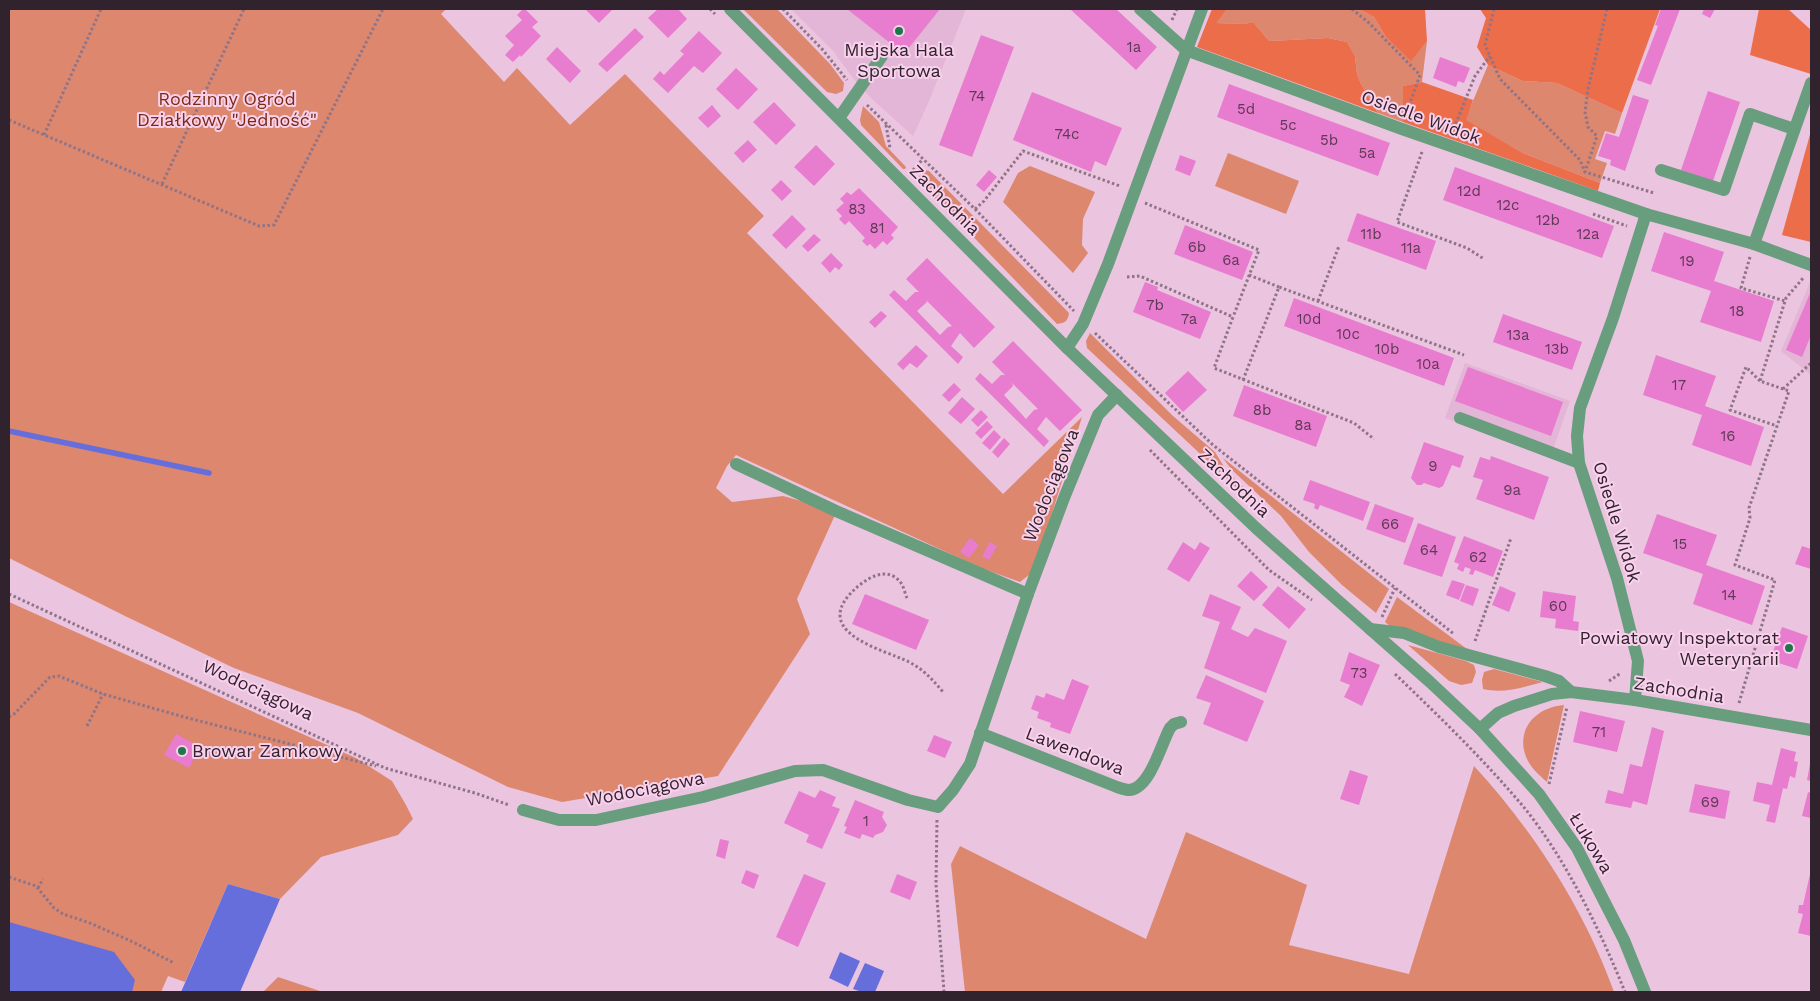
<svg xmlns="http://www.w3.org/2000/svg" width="1820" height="1001" font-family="'Work Sans',sans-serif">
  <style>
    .built { fill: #e3b5d6 }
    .green { fill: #dd876e }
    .forest { fill: #eb6d49 }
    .water { fill: #666edc }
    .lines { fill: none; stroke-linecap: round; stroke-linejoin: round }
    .stream { stroke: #666edc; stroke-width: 5.5 }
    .building { fill: #e87ccf; fill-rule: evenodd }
    .path { stroke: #8f7487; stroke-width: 3; stroke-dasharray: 2.5 2.5; stroke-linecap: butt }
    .minor { stroke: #689d7d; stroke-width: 12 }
    .poi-dot { fill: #1e774b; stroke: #f9d1ed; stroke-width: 2 }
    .labels { text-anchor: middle; stroke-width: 4; stroke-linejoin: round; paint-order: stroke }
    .number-label { font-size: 15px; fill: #5f3956 }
    .poi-label { font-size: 18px; fill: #31232d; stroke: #f9d1ed }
    .park-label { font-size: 18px; fill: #7a2a12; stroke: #f9d1ed }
    .street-label { font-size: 18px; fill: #31232d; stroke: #f9d1ed }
  </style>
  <rect width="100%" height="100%" fill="#ebc4df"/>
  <!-- built -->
  <g class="built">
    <polygon points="791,9 966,9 929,101 913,136 871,98 853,78 834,52"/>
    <polygon points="1811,280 1811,375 1781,351"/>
    <polygon points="1465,363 1570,401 1550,458 1445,418"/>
  </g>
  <!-- green -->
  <g class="green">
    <polygon points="9,9 446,9 441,14 504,82 517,68 570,125 625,74 764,216 747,233 1003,494 1082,417 1034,571 1020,582 981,568 736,455 727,466 716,488 732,502 783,496 816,505 835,515 797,599 810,634 718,776 562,802 508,787 358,713 234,668 127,617 9,558"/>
    <polygon points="743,9 777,9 830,64 844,83 843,91 836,94 827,92"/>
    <polygon points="1227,9 1359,9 1374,17 1386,37 1411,60 1427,41 1422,82 1403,86 1403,122 1378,113 1361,84 1357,74 1355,56 1347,42 1328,38 1269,41 1253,22 1244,24 1215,23"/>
    <polygon points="1488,65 1523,81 1557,83 1622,113 1615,134 1605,131 1595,159 1607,163 1600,183 1523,153 1465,120"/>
    <polygon points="863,106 879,122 886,146 906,167 905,169 903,169 861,125 860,120"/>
    <polygon points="1228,153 1299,181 1286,214 1215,186"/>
    <polygon points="1030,166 1095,192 1083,219 1082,245 1088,253 1073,273 1003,202 1018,173"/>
    <path d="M925,170L929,171L1069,313C1068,321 1065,323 1057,324L961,224L916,180Z"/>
    <polygon points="1090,333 1173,416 1215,452 1226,470 1247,491 1241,492 1087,348 1086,341"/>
    <polygon points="1223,458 1389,589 1376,613 1342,585 1309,552 1281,516 1231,469"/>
    <polygon points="1397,597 1471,652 1395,630 1385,622"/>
    <polygon points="9,602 356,758 392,781 406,805 413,819 398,835 321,857 280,899 228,884 185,982 168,976 161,992 9,992"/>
    <polygon points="1408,645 1466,661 1474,665 1476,672 1472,683 1461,685 1449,681"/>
    <path d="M1494,669L1543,682C1523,687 1504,694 1483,689L1482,680L1484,672Z"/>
    <path d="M1564,705L1547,782C1539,775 1531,768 1527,759C1514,730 1536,707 1564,705Z"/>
    <path d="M1474,766C1533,830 1585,910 1614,992H965L951,864L960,846L1146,939L1186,832L1307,885L1289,945L1409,974Z"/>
    <polygon points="278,977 323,992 263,992"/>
  </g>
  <!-- forest -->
  <g class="forest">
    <polygon points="1212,9 1227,9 1216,23 1244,24 1253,22 1269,41 1328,38 1347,42 1355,56 1357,74 1361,84 1378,113 1197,47"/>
    <polygon points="1359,9 1425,9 1427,41 1411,61 1386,37 1374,17"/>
    <polygon points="1480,9 1660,9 1622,113 1557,83 1523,81 1488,65 1477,47 1486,18"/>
    <polygon points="1759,9 1788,9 1811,30 1811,74 1750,55"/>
    <polygon points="1422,82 1473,100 1466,120 1523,153 1600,183 1598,191 1403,122 1403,86"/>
    <polygon points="1811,131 1811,242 1782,235"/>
  </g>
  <!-- water -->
  <g class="water">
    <polygon points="228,884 280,899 240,992 181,992"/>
    <polygon points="9,922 114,952 135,980 132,992 9,992"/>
    <polygon points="840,952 860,961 848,987 829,978"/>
    <polygon points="865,963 884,971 875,992 862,992 853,989"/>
  </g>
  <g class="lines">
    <!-- stream -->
    <polyline class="stream" points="9,431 209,473"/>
  </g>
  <!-- building -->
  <g class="building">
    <polygon points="523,9 525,9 538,22 532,27 541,36 521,57 520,55 513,62 505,55 514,45 505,36 522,20 517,15"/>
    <polygon points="585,9 613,9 599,23"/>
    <polygon points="658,9 678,9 687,19 668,38 648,18"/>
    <polygon points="847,9 940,9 904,54"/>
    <polygon points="1070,9 1116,9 1157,47 1136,70"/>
    <polygon points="1661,9 1680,9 1651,85 1637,80 1658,26 1655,25"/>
    <polygon points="1704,9 1715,9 1710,18 1702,14"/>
    <polygon points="635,28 644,37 607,72 598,64"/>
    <polygon points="699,31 722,53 703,73 694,66 668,93 653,79 660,71 664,75 684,54 680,51"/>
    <polygon points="981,35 1014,47 972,157 939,145"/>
    <polygon points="557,47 581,71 570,83 546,59"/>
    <polygon points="1440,57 1470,68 1464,83 1458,81 1456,87 1433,78"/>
    <polygon points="736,68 758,89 738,110 716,89"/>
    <polygon points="1229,84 1390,143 1378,176 1217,117"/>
    <polygon points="1708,91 1740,102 1713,181 1681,170"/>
    <polygon points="1032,92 1122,128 1106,166 1095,161 1091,172 1013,140"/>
    <polygon points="1633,95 1649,100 1625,171 1610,165 1611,160 1598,156 1606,133 1619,137"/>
    <polygon points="774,102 796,125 776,145 753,122"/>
    <polygon points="712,105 721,116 708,128 698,118"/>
    <polygon points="748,140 757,150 743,163 734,153"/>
    <polygon points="816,145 835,164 814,186 794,167"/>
    <polygon points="1180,155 1196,161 1190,176 1175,170"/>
    <polygon points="1455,167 1614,226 1602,258 1443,200"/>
    <polygon points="989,170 997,177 984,192 976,185"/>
    <polygon points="781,180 792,191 782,201 771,190"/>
    <polygon points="859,188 898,227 891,235 894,238 887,245 883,241 875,249 870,244 867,246 862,241 865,238 849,221 845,225 839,219 842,216 836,210 844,203 840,199 847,192 851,195"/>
    <polygon points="1357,213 1436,241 1426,270 1347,241"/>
    <polygon points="792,215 806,229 786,249 772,235"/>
    <polygon points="1185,225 1253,252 1242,280 1174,254"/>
    <polygon points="1664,232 1724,252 1714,281 1774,301 1761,342 1700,322 1711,291 1651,271"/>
    <polygon points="814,234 821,240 808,252 802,246"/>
    <polygon points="831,253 843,265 839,270 835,267 830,273 821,263"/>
    <path d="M927,258L995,327L974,348L960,333L951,346L963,357L958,364L889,295L894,290L906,301L915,292H919L906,279ZM926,300L952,326L948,327L940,335L917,311L927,302Z"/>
    <polygon points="1145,282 1158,287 1157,290 1211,312 1200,339 1133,312"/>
    <polygon points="1811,291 1811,335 1802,357 1786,350"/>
    <polygon points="1294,298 1454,358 1444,386 1284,326"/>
    <polygon points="881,311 887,316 875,328 869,322"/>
    <polygon points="1503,314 1582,342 1572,370 1493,342"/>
    <path d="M1013,341L1082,410L1060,431L1046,417L1037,429L1049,441L1044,447L975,379L980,373L992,384L1001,375H1005L992,362ZM1012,383L1038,409L1034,410L1026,419L1004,395L1013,386Z"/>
    <polygon points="916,345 928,356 917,368 910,363 903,370 897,364"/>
    <polygon points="1656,355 1716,376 1705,406 1764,427 1751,466 1692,445 1702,415 1643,395"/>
    <polygon points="1468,367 1563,402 1551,436 1455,401"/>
    <polygon points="1188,371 1207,390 1183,412 1165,393"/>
    <polygon points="954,383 961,390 949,402 942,395"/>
    <polygon points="1244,385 1327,416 1316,447 1233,416"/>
    <polygon points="962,397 975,409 961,424 948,413"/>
    <polygon points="981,410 988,417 978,427 971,420"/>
    <polygon points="987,421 993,427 981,439 975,433"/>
    <polygon points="994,430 1001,437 990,450 982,443"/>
    <polygon points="1004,438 1010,444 998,458 992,452"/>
    <polygon points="1424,442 1464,456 1460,468 1452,465 1443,486 1439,488 1424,483 1421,485 1417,485 1411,478"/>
    <polygon points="1491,456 1549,477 1534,520 1476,499 1483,480 1473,477 1480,457 1490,460"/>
    <polygon points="1310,480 1370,502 1363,521 1320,505 1318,510 1314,508 1315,504 1303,500"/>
    <polygon points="1375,504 1414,518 1405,543 1366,529"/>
    <polygon points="1657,514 1717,535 1706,565 1765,586 1752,625 1693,604 1703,574 1643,553"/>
    <polygon points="1418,523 1456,537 1442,577 1403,564"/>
    <polygon points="1464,536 1503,551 1493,577 1475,570 1473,575 1469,574 1471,569 1465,567 1463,572 1457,569 1459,564 1454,562"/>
    <polygon points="970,538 979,545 969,558 960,552"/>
    <polygon points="990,542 997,546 989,560 982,556"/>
    <polygon points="1183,542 1195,550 1200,542 1210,548 1189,582 1167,569"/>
    <polygon points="1802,546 1811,549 1811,569 1795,564"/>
    <polygon points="1251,571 1268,587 1254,601 1237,586"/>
    <polygon points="1452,580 1465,584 1459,600 1446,595"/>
    <polygon points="1466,585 1479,589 1473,606 1460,601"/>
    <polygon points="1278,586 1306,609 1289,629 1262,605"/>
    <polygon points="1500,586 1516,593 1509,612 1492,605"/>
    <polygon points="1543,591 1576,596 1573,621 1579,622 1578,631 1555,628 1556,619 1540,617"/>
    <polygon points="865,594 929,620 916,650 852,624"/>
    <polygon points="1210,594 1241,607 1231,629 1248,637 1255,628 1287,641 1266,693 1204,668 1220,622 1202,616"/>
    <polygon points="1782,627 1808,636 1797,669 1770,660"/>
    <polygon points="1349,652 1380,665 1362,706 1344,697 1350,685 1340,681"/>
    <polygon points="1206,675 1264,701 1247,742 1203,724 1211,703 1196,698"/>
    <polygon points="1072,679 1089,686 1070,734 1050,727 1051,723 1037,718 1039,712 1031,709 1036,695 1044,698 1046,693 1064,700"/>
    <polygon points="1580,711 1625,721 1617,752 1573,742"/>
    <polygon points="1652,727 1664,731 1647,805 1633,801 1631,808 1605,803 1608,790 1623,794 1630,764 1642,767"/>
    <polygon points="176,734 200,747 189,768 164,755"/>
    <polygon points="934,735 952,742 945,758 927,751"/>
    <polygon points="1781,748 1796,752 1794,761 1798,762 1795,778 1790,776 1787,789 1783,788 1775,823 1766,821 1770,805 1753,801 1757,782 1772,785"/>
    <polygon points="1810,764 1811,765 1811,781 1807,780"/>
    <polygon points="1350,770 1368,776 1359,805 1340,799"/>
    <polygon points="1695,784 1730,791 1725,819 1689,812"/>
    <polygon points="820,790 836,797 832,806 840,809 822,849 806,842 809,835 784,823 799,791 815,798"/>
    <polygon points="1808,792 1811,793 1811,818 1802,816"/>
    <polygon points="855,800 884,812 882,817 887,825 883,832 875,835 873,838 862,834 860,839 844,833 847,827 844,826"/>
    <polygon points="720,839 729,841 725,859 716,856"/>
    <polygon points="746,870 759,875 754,889 741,883"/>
    <polygon points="804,874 826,883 798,947 776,937"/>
    <polygon points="897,874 917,882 910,900 890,892"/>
    <polygon points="1810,874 1811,874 1811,936 1798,933 1803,914 1798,913 1799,905 1803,905"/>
  </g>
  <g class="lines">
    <!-- path -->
    <g class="path">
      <polyline points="710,9 715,14"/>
      <polyline points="783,9 822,49 847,80"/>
      <polyline points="1352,9 1369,23 1420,75 1406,114"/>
      <polyline points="1494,9 1485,45 1500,79 1580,160 1585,172"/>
      <polyline points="1607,9 1588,89 1585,112 1588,127 1597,136 1585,172 1654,193"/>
      <polyline points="1172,20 1177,9"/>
      <polyline points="867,105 975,209 1074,311"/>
      <polyline points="9,120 259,226 274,225 383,9"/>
      <polyline points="886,125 890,148"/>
      <polyline points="1452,133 1475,76 1490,56"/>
      <polyline points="44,135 101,9"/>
      <polyline points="1422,152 1397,222 1467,248 1484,259"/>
      <polyline points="913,170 923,159"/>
      <polyline points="162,184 244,9"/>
      <polyline points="1145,203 1259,250 1233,317"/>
      <polyline points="975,209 984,201 1023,151 1120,186"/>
      <polyline points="1593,214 1627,226"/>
      <polyline points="1750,257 1741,288 1785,301"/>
      <polyline points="1249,275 1279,287"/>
      <polyline points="1127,277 1140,276 1233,317 1214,368 1354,423 1374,439"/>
      <polyline points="1318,301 1339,246"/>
      <polyline points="1095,333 1213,445 1454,634"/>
      <polyline points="1243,380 1279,287 1464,355"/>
      <polyline points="1760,381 1746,367 1730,410 1777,426"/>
      <polyline points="1783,389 1811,363"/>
      <polyline points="1150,450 1269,570 1312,600"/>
      <polyline points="9,594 385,768 475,793 509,805"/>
      <path d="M907,598C905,594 904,587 901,583C886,563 862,581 850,594C814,634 885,650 909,662C923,669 933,680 943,692"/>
      <polyline points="1382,617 1395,588"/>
      <polyline points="1475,641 1511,538"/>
      <path d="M1395,674C1439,716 1483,759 1522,805C1565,857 1600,930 1625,992"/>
      <polyline points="1609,681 1621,673"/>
      <polyline points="1739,703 1775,580 1735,565 1750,518 1749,508 1789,391 1760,381 1786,298 1804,277"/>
      <polyline points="9,717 14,714 50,677 59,676 103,694 184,717 376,766"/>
      <polyline points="87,726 103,694"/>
      <polyline points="1549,784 1567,707"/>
      <polyline points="937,820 936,884 944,992"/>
      <polyline points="9,877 36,886 54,908 63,914 90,923 133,942 174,963"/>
      <polyline points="38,888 43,879"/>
    </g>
    <!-- minor -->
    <g class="minor">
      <polyline points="730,9 1067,348 1256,528 1430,682 1480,729 1539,794 1577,848 1624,940 1645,992"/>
      <polyline points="1140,9 1186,50 1402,129 1646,214"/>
      <polyline points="839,118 882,56"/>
      <polyline points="1661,170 1724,190 1750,114 1794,129"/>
      <polyline points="1754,244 1811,83"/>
      <polyline points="1067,348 1083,324 1108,264 1202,9"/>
      <polyline points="1460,418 1579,463"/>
      <polyline points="736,464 836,511 1028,594"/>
      <polyline points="1370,629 1404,633 1439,647 1545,676 1559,681 1571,692"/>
      <polyline points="1635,700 1638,661 1617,578 1579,463 1577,436 1580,408 1613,318 1646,214 1754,244 1811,265"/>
      <polyline points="1480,729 1498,713 1514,706 1552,694 1571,692 1635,700 1811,730"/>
      <path d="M980,733L1117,787C1120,788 1125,790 1129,790C1150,789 1161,744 1170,728L1174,724L1181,722"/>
      <polyline points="523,810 559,820 596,820 703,797 795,771 823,770 908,800 938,807 953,790 970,764 1028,594 1064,498 1098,415 1117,395"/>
    </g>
  </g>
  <!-- markers -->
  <g class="poi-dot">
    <circle cx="899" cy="31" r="5"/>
    <circle cx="1789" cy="648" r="5"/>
    <circle cx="182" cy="751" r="5"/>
  </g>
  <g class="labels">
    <!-- number labels -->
    <g class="number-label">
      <text x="1134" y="52">1a</text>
      <text x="977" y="101">74</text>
      <text x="1246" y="114">5d</text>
      <text x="1288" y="130">5c</text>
      <text x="1067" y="139">74c</text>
      <text x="1329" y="145">5b</text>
      <text x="1367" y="158">5a</text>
      <text x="1469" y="196">12d</text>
      <text x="1508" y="210">12c</text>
      <text x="857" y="214">83</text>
      <text x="1548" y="225">12b</text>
      <text x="877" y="233">81</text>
      <text x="1371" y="239">11b</text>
      <text x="1588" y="239">12a</text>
      <text x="1197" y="252">6b</text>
      <text x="1411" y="253">11a</text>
      <text x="1231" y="265">6a</text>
      <text x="1687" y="266">19</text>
      <text x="1155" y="310">7b</text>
      <text x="1737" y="316">18</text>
      <text x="1189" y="324">7a</text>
      <text x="1309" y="324">10d</text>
      <text x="1348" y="339">10c</text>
      <text x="1518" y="340">13a</text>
      <text x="1387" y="354">10b</text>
      <text x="1557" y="354">13b</text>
      <text x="1428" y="369">10a</text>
      <text x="1679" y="390">17</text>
      <text x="1262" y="415">8b</text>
      <text x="1303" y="430">8a</text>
      <text x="1728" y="441">16</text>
      <text x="1433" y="471">9</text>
      <text x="1512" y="495">9a</text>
      <text x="1390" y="529">66</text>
      <text x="1680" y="549">15</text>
      <text x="1429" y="555">64</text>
      <text x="1478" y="562">62</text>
      <text x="1729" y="600">14</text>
      <text x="1558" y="611">60</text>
      <text x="1359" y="678">73</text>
      <text x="1599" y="737">71</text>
      <text x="1710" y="807">69</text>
      <text x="866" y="826">1</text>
    </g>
    <!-- poi labels -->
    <g class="poi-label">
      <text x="899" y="56">Miejska Hala<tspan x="899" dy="21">Sportowa</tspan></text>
      <text x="1779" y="644" text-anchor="end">Powiatowy Inspektorat<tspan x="1779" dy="21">Weterynarii</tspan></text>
      <text x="192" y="757" text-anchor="start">Browar Zamkowy</text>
    </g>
    <!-- park labels -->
    <g class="park-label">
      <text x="227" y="105">Rodzinny Ogród<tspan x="227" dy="21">Działkowy "Jedność"</tspan></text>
    </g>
    <!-- street labels -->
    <g class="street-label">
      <text transform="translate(1421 117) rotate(20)" y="6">Osiedle Widok</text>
      <text transform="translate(945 200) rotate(45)" y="6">Zachodnia</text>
      <text transform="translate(1234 483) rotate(43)" y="6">Zachodnia</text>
      <text transform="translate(1051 485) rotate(-68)" y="6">Wodociągowa</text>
      <text transform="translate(1617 522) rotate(73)" y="6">Osiedle Widok</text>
      <text transform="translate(258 690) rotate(25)" y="6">Wodociągowa</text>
      <text transform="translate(1679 690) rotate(9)" y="6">Zachodnia</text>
      <text transform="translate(1075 751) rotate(21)" y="6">Lawendowa</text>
      <text transform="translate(645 789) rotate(-11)" y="6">Wodociągowa</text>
      <text transform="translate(1591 843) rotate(59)" y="6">Łukowa</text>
    </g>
  </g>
  <!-- border -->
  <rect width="1820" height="1001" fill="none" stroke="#31232d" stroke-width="20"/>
</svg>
